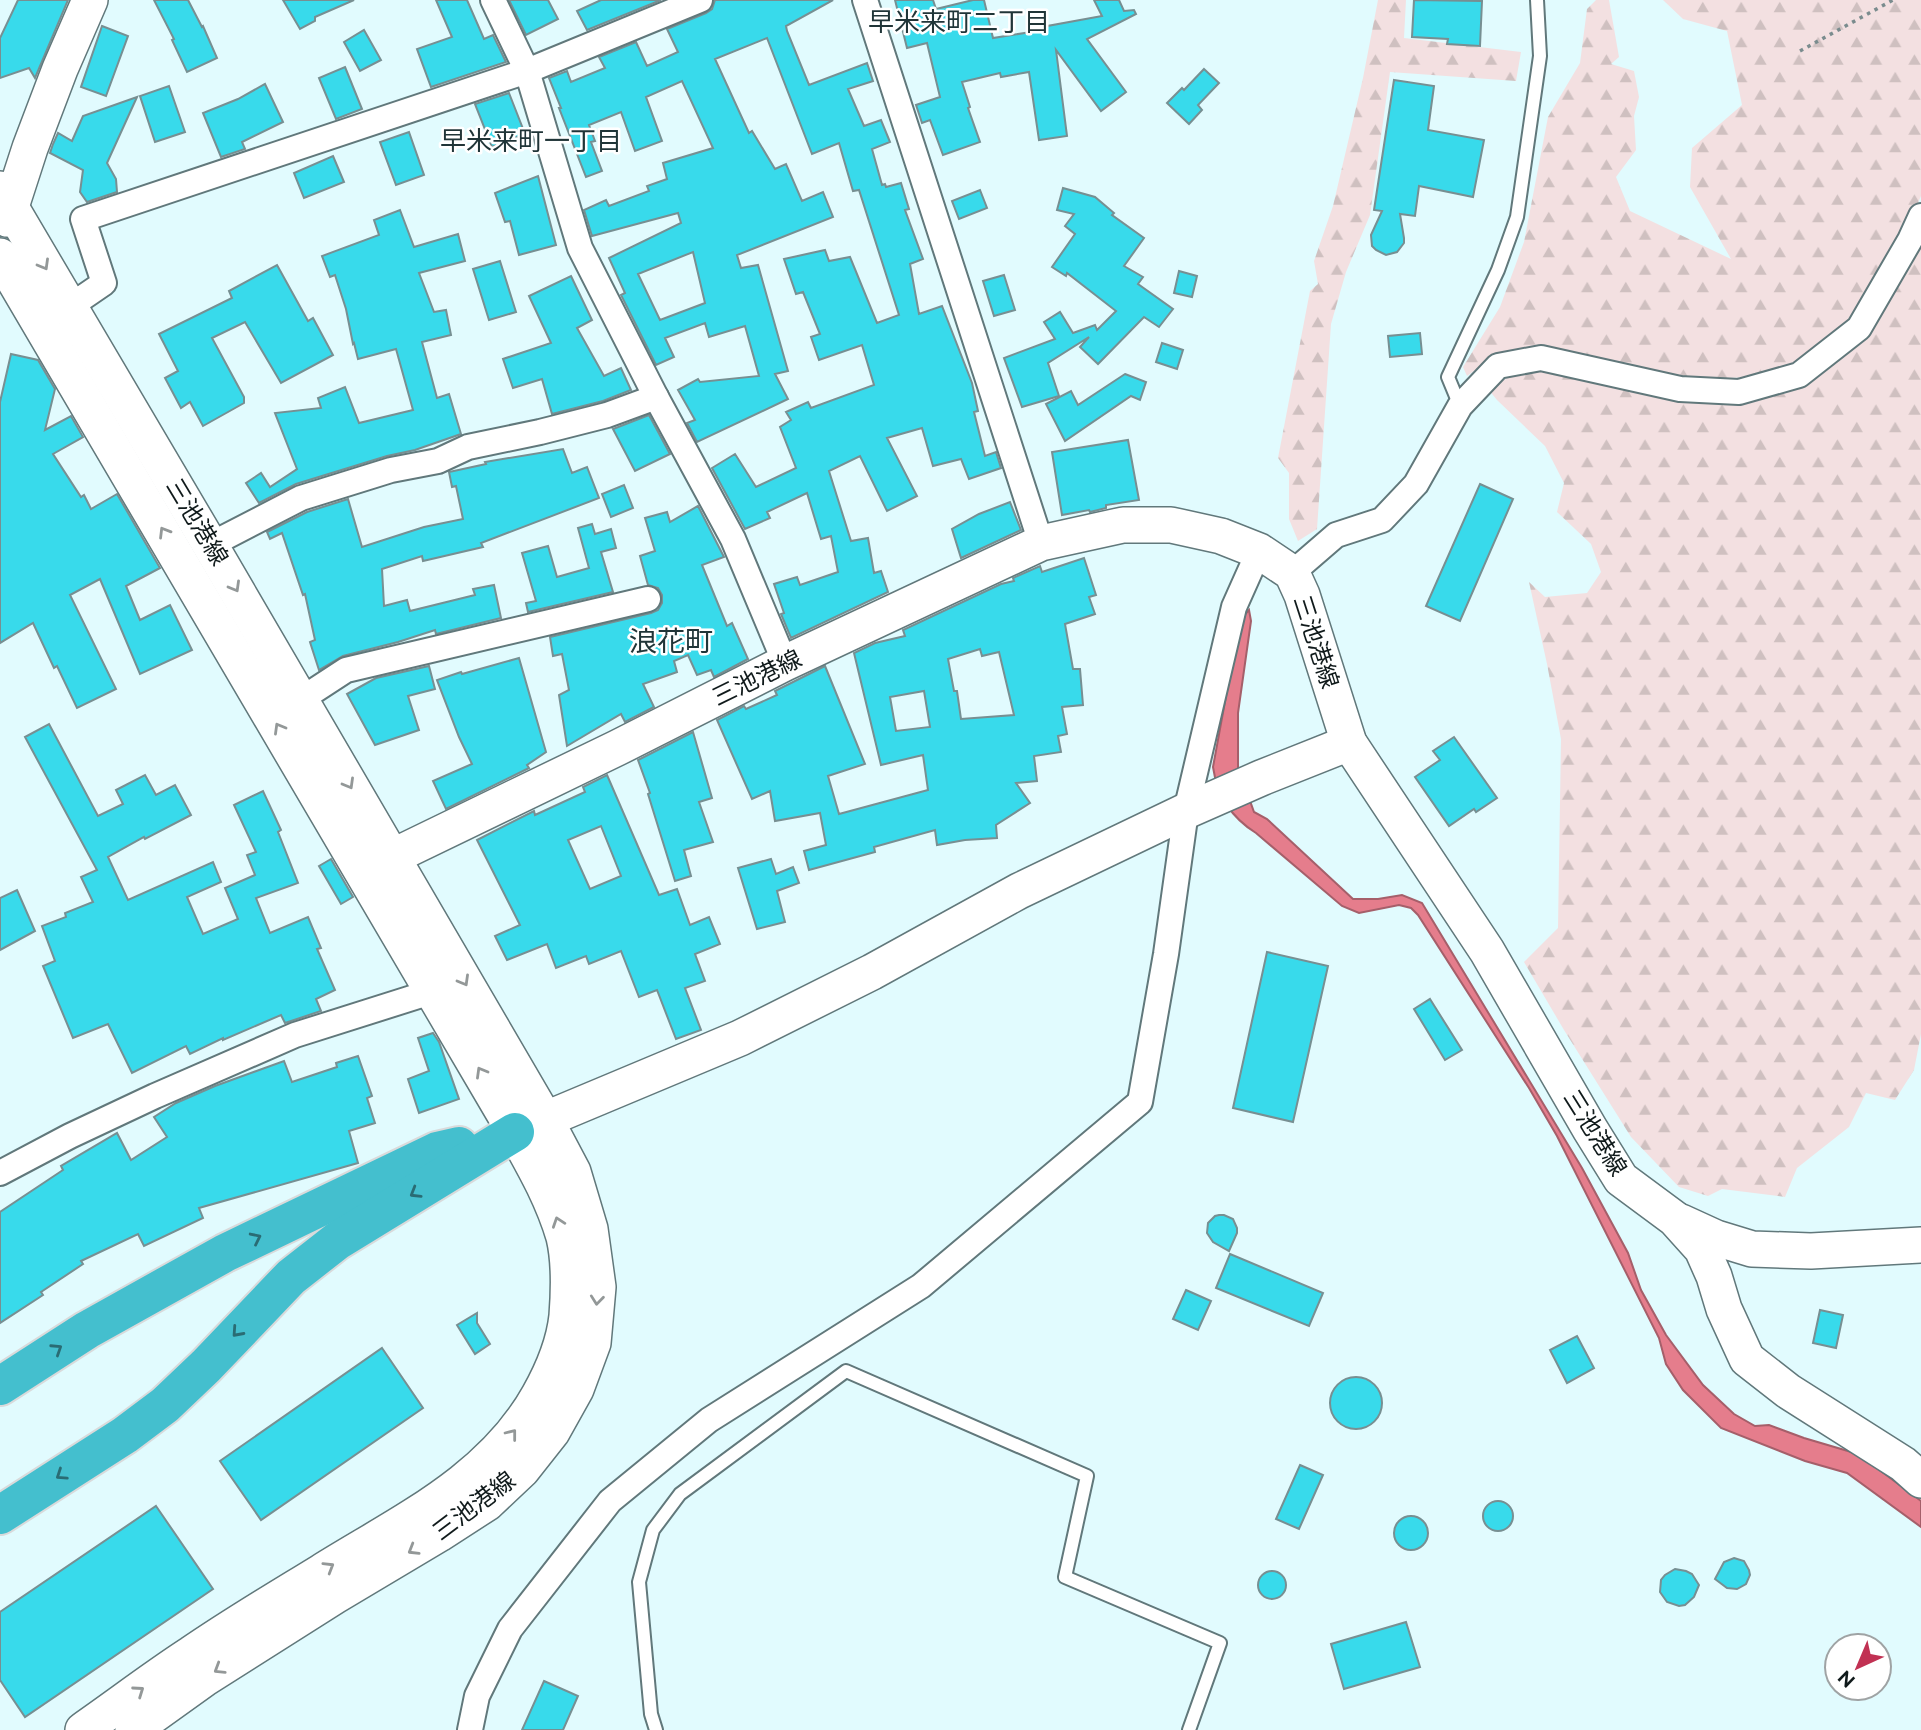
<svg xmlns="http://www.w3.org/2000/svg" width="1921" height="1730" font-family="Raleway,'Noto Sans JP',sans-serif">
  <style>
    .forest { fill: url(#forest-firs) }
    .water { fill: #e57d8c; stroke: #a55f6a; stroke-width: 2 }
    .building { fill: #38daeb; stroke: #778f92; stroke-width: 2; fill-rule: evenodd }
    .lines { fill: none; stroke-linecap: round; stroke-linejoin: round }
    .lane-casing { stroke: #61787b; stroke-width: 16 }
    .street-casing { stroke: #61787b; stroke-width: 28 }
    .secondary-casing { stroke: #61787b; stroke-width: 38 }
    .highway-casing { stroke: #d9dadb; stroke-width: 42 }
    .path { stroke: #7a8c8e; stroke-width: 3.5; stroke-dasharray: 3.5 5; stroke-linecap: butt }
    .lane { stroke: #fff; stroke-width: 12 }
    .street { stroke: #fff; stroke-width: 24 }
    .secondary { stroke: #fff; stroke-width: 35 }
    .highway { stroke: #44bfce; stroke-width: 38 }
    .oneway { stroke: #939898 }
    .oneway2 { stroke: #2a6c74 }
    .labels { text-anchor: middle; stroke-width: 5; stroke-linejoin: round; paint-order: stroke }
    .street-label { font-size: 24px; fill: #101a1b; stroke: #fff }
    .neighbourhood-label { font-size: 26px; fill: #203538; stroke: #fff }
    .quarter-label { font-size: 28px; fill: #203538; stroke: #fff }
  </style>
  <defs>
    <pattern id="forest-firs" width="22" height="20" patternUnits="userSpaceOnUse" patternTransform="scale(1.75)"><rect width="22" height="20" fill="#f3e0e1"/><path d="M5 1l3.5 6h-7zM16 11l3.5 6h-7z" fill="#cfc0c0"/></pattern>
  </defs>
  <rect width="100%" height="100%" fill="#e1fbfe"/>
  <!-- forest -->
  <g class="forest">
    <polygon points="1378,0 1406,0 1404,38 1521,52 1516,81 1390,72 1370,215 1346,272 1331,324 1317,529 1298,541 1289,519 1289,473 1278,458 1310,291 1318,284 1314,261 1333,206 1363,78"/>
    <polygon points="1596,0 1609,0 1619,57 1611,64 1634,71 1639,97 1634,116 1636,150 1616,177 1630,211 1731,259 1690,187 1692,148 1742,105 1727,31 1683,19 1663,0 1921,0 1921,196 1902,239 1853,317 1818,351 1798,363 1756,377 1696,379 1611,362 1489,360 1467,376 1463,367 1500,307 1524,242 1548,117 1580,63 1587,9"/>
    <polygon points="1921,241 1921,1034 1914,1070 1895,1100 1866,1093 1849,1127 1797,1168 1785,1197 1722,1189 1708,1196 1679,1187 1631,1137 1564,1030 1524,962 1558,928 1561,739 1547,664 1529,582 1545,597 1587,593 1601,572 1591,544 1557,512 1564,483 1545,446 1497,400 1488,389 1516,373 1544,368 1702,404 1744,401 1786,393 1838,361 1871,326"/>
  </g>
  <!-- water -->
  <path class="water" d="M1249,610L1251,621L1238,713V767L1254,812L1267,819L1353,899H1378L1402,895L1422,903L1582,1168L1628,1253L1641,1290L1666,1335L1703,1385L1734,1414L1755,1426L1769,1425L1804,1438L1858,1454L1921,1501V1527L1847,1473L1805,1461L1721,1428L1683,1390L1666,1364L1659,1338L1557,1136L1529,1088L1418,915L1411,908L1399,905L1359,913L1342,906L1256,833C1232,818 1217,795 1213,767L1240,620Z"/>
  <!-- building -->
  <g class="building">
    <polygon points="18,0 68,0 35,78 29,68 0,78 0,38"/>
    <polygon points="154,0 188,0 202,27 203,26 217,58 187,72 172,40 174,39"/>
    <polygon points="283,0 354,0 315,17 315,21 300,29"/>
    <polygon points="436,0 467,0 484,39 493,35 506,62 431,87 417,49 452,37"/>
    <polygon points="509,0 548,0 558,19 526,35"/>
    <polygon points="601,0 661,0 587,30 577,11"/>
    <path d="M715,0H833L786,26L787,31L809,85L867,63L873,81L848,89L864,126L881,120L890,142L872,149L882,185L885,184L886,187L901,183L909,209L905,210L923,259L910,264L919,314L942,306L972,383L978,411L974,412L985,456L996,452L1001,468L969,479L961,459L933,466L922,428L887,438L917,496L887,511L860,456L829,471L851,541L868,538L874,573L881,571L888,592L791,638L781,614L784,613L774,584L797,577L800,585L838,572L831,536L821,539L807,493L767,512L770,518L745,529L712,468L735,454L756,487L796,468L780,427L791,420L786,412L808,402L811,408L874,385L862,345L819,360L811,337L820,334L803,292L796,294L784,259L825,250L829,261L850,257L877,323L899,315L859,190L853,191L839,143L812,154L767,38L715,59L749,133L752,131L775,169L786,164L802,201L823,192L833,217L737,255L741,268L758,265L788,371L775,374L788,399L697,442L687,423L695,420L678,390L698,379L700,382L759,376L745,326L709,337L705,323L665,338L674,357L656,365L621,295L625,293L609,258L681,223L678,213L592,236L584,210L606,200L609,206L649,191L647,186L667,179L663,163L713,148L682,81L646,97L662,141L635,151L621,112L589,125L595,141L591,142L602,171L586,177L559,108H561L549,78L567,71L571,82L605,68L599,57L636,42L647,66L678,52L667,29L706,13L712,9ZM693,252L705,303L660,320L638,274Z"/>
    <polygon points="895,0 933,0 936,9 973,0 984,0 993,38 1031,32 1030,27 1046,22 1047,26 1102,16 1094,0 1119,0 1124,11 1134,10 1136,14 1087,39 1126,92 1101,111 1056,50 1067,136 1039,140 1029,72 1001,77 1000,73 962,82 970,107 968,108 980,142 943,155 930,120 922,123 916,105 940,97 927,43 907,48"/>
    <polygon points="1414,0 1482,1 1480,46 1447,44 1448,39 1412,37"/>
    <polygon points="102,26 128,36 106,96 81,87"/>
    <polygon points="364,30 381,60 360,71 344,42"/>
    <polygon points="345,67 362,109 336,119 319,78"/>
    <polygon points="1204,69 1219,83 1198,105 1202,110 1189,124 1167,103 1182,88 1184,90"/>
    <polygon points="1394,80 1434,86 1428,130 1484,140 1473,197 1419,186 1415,216 1400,214 1404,238 1404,243 1397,252 1386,255 1376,250 1372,246 1371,235 1382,211 1374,210"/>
    <polygon points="265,84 283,122 242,142 245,149 221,157 203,113 238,99"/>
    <polygon points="169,86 185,132 155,142 140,96"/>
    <polygon points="509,93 525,134 492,147 475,104"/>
    <polygon points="137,97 107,163 116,179 117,192 87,202 80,192 83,170 50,153 53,144 58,133 72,141 83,116"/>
    <polygon points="409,132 424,175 396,185 380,142"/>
    <polygon points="333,156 344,182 304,198 294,173"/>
    <polygon points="538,176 556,245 519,255 510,221 505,222 495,193"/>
    <polygon points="1063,188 1095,197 1114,213 1112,215 1144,238 1124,266 1143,277 1138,284 1173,309 1159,327 1144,317 1098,364 1080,347 1089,337 1048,363 1059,396 1022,407 1004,358 1055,339 1044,322 1060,312 1073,333 1095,325 1097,330 1116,311 1067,273 1066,276 1052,267 1075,234 1065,226 1074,214 1057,210"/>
    <polygon points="980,190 987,208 959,219 952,201"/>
    <polygon points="400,210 414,247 458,234 465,261 419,273 434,312 446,310 451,335 422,342 437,398 449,394 461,434 415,450 387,456 296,484 259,503 246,483 261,473 270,487 297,469 275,413 321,408 318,398 345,387 359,423 413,410 396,349 358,359 354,343 353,344 346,309 335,275 330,277 322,256 379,235 374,220"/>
    <polygon points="500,261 516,312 489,320 473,269"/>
    <polygon points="277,265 308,321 313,318 333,355 281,383 245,322 212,338 244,397 244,403 203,426 190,402 181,408 165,378 178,371 159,334 232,298 229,291"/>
    <polygon points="1179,271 1197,276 1192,297 1174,293"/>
    <polygon points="1004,275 1015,310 994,316 983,281"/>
    <polygon points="571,276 592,320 577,328 604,376 621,368 631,390 603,401 552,414 542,379 513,388 503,359 551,343 529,296"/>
    <polygon points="1420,333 1422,354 1390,357 1388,336"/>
    <polygon points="1162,343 1183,350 1177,369 1156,362"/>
    <polygon points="11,354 38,360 55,389 45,430 71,416 83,437 53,454 81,497 84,495 91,509 117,494 160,568 126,586 140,620 170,605 192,650 140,674 100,579 70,595 116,689 77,708 57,666 54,668 33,623 0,643 0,402"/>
    <polygon points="1125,374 1146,382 1140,400 1131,396 1065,441 1046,404 1071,391 1078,405"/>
    <polygon points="649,415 670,454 635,471 613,429"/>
    <polygon points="1128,440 1139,500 1106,505 1106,508 1090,512 1089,510 1062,515 1052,452"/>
    <polygon points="563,449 572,473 587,467 599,498 481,543 483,547 423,561 422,556 382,569 384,606 407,600 410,611 475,595 473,589 494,585 501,618 436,634 435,630 398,642 343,656 319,670 310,642 315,640 305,594 303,595 282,533 270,539 267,532 307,512 348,499 362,547 424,527 463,519 456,486 452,487 449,472 486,464 485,462"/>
    <polygon points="1480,484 1513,499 1460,621 1426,606"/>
    <polygon points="624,485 633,508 611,517 602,494"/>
    <polygon points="1010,502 1021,530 961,558 952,529 979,514"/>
    <polygon points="698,506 724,557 702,565 727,626 732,623 748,659 714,677 711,670 697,675 688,655 674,661 677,672 643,684 654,707 625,722 621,714 567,746 559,695 569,690 562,654 553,656 550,637 651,613 658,610 662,603 662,595 658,588 648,585 640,556 655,551 645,518 667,512 670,522"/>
    <polygon points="592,524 595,534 611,529 616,548 601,552 613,592 528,612 526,603 536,601 522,553 548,546 557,577 589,568 578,528"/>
    <path d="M1084,558L1096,595L1089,597L1095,614L1065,624L1073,669H1080L1083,705L1062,707L1067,734L1058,736L1061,752L1034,756L1037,781L1016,783L1030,803L996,825L997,838L965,840L937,845L935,830L874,847L875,852L809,870L804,851L826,845L820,813L775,821L770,791L752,799L717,720L744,706L746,709L777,695L775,691L825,666L865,764L828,776L839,814L928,790L923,755L881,765L854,653L875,643L905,636L903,630L1001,584L1014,581L1013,578L1040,566L1042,572ZM980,649L982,656L999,652L1014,715L961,719L957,691H954L948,659ZM924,691L930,727L896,731L890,697Z"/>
    <polygon points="519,658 546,752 527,765 529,768 446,809 433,781 472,764 459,737 437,680 461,672 462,674"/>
    <polygon points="429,666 435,689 408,696 419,730 375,745 347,694 376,678"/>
    <polygon points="49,724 98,816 123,804 116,790 145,775 156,795 175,785 191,815 145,839 144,837 108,857 128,900 213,862 221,882 187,897 203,934 238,919 225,888 255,875 247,855 256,852 234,805 263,791 281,830 278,832 298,883 256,898 270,933 308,917 321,948 317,949 335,990 316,999 321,1011 285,1023 281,1015 223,1040 223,1038 190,1054 186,1046 132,1073 108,1024 73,1038 43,966 55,961 42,926 66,917 65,913 93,902 81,877 97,870 25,737"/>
    <polygon points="693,732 712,798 699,802 713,842 684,850 691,876 675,881 648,794 650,793 638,760"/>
    <polygon points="1454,737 1497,798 1476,812 1474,809 1449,826 1415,777 1440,760 1433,751"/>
    <path d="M607,775L659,895L677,889L690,925L709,917L720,944L695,954L705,981L685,988L701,1030L676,1039L657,990L639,997L621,951L589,964L586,956L556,968L547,944L507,960L495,936L520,925L477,840L534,811L535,815L585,792L583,787ZM601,826L621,876L590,889L568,840Z"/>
    <polygon points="331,859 353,897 341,904 319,866"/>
    <polygon points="771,859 776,874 793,867 799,883 777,891 785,922 757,929 738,868"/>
    <polygon points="17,890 35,931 0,950 0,898"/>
    <polygon points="1267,952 1328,966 1293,1122 1233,1108"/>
    <polygon points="1430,999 1462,1050 1445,1060 1414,1009"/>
    <polygon points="433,1033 439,1042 459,1099 419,1113 408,1079 429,1071 418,1038"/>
    <polygon points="358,1056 372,1096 367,1098 375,1123 349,1131 358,1163 199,1208 203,1218 144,1246 138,1234 81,1261 83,1264 41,1292 43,1295 0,1323 0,1212 63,1170 61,1166 117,1133 131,1160 167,1137 154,1117 176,1103 215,1086 284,1061 292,1082 337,1067 336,1063"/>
    <polygon points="1219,1215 1224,1215 1233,1219 1237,1228 1237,1233 1229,1251 1213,1242 1207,1233 1208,1223 1215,1216"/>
    <polygon points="1230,1254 1323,1293 1309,1326 1216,1288"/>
    <polygon points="1186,1290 1211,1301 1198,1330 1173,1319"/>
    <polygon points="1820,1310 1843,1315 1836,1348 1813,1343"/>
    <polygon points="477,1313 477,1323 490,1344 475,1354 457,1325"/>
    <polygon points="1577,1336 1594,1368 1567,1383 1550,1350"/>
    <polygon points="382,1348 423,1408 261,1520 220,1461"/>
    <circle cx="1356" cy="1403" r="26"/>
    <polygon points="1300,1465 1323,1475 1299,1529 1276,1519"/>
    <circle cx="1498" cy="1516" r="15"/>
    <polygon points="156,1506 213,1589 25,1717 0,1680 0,1612"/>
    <circle cx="1411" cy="1533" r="17"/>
    <polygon points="1734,1558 1744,1561 1749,1570 1750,1575 1746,1584 1737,1589 1727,1588 1715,1579 1724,1562"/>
    <polygon points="1675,1569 1686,1571 1692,1574 1699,1585 1694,1597 1685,1605 1679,1606 1667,1602 1660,1592 1661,1580 1665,1575"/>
    <circle cx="1272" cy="1585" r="14"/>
    <polygon points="1406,1622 1420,1667 1344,1689 1331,1644"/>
    <polygon points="544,1681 578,1696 563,1730 522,1730"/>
  </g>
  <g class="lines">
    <!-- lane casing -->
    <g class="lane-casing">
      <g id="lane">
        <polyline points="1460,406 1448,377 1498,270 1517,217 1540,56 1537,0"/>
        <polyline points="656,1730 651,1714 639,1582 653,1530 680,1494 846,1371 1087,1476 1065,1577 1220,1643 1189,1730"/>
      </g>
    </g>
    <!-- street casing -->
    <g class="street-casing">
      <g id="street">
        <polyline points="493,0 527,71 580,248 656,397 733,539 785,663"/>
        <polyline points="865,0 1041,543"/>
        <polyline points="69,307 104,283 83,219 527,71 700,0"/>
        <polyline points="210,545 301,498 391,470 438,461 468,447 540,432 607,415 656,397"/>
        <polyline points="1292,573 1336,535 1382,520 1416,484 1460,406 1498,366 1541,358 1680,389 1739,392 1799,375 1859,328 1910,240 1921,216"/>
        <polyline points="300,700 346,670 648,599"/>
        <polyline points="0,1173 70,1136 155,1096 295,1035 434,991"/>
        <polyline points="470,1730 477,1696 510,1629 610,1501 709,1420 921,1286 1140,1102 1166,954 1186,811 1234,607 1259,551"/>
      </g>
    </g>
    <!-- secondary casing -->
    <g class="secondary-casing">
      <g id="secondary">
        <polyline points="0,189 210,545 545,1119 573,1172 590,1229 598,1287 593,1343 576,1389 552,1432 522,1470 487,1503 439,1534 335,1596 204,1679 133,1730"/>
        <polyline points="7,219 30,148 60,69 90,0"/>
        <path d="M0,256L515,1132C534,1166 553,1199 564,1237C570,1262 569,1290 567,1316C564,1344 553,1370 539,1395C491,1481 401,1522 321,1572C277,1599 233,1625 191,1654C154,1678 119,1705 83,1730"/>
        <polyline points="363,871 617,748 785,663 1041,543 1123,525 1171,525 1221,536 1259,551 1292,573 1302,595 1349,743 1487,951 1590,1129 1621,1179 1675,1219 1702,1249 1714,1276 1724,1309 1747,1359 1788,1391 1903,1464 1921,1480"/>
        <polyline points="525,1128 740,1038 872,972 1019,891 1186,811 1261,778 1349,743"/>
        <polyline points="1681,1222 1716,1238 1752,1249 1811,1251 1921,1245"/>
      </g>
    </g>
    <!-- highway casing -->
    <g class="highway-casing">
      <g id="highway">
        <polyline points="0,1386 87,1330 225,1253 437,1151 459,1146"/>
        <polyline points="0,1515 125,1435 165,1405 206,1366 291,1277 337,1241 515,1132"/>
      </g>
    </g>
    <!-- path -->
    <polyline class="path" points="1800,51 1893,0"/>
    <!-- lane -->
    <use href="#lane" class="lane"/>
    <!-- street -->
    <use href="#street" class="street"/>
    <!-- secondary -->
    <use href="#secondary" class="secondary"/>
    <!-- highway -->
    <use href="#highway" class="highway"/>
  </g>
  <!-- one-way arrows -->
  <defs><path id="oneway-chevron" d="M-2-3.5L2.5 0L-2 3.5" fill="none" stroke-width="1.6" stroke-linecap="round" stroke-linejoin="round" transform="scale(1.75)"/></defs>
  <g class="oneway">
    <use href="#oneway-chevron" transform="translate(44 265) rotate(60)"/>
    <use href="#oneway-chevron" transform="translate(164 532) rotate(-121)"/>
    <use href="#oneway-chevron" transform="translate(235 587) rotate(60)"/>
    <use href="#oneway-chevron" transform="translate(279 728) rotate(-120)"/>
    <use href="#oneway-chevron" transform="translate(349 784) rotate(60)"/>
    <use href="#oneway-chevron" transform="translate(464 981) rotate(60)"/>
    <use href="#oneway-chevron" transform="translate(481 1072) rotate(-120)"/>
    <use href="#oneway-chevron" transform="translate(558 1222) rotate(-109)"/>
    <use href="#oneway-chevron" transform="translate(597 1300) rotate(96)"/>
    <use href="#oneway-chevron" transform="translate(512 1434) rotate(-52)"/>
    <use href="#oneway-chevron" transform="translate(413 1550) rotate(149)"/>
    <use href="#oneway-chevron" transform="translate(329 1567) rotate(-31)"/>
    <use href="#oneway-chevron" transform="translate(219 1669) rotate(148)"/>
    <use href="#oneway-chevron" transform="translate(139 1691) rotate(-35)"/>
  </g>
  <g class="oneway2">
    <use href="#oneway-chevron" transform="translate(415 1193) rotate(149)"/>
    <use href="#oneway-chevron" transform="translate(256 1238) rotate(-26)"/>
    <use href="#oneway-chevron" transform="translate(237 1332) rotate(132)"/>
    <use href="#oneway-chevron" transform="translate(57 1349) rotate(-33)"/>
    <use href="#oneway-chevron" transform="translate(61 1475) rotate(146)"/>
  </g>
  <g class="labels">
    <!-- street labels -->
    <g class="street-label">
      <text transform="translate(197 522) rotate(59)" y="8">三池港線</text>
      <text transform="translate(1316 642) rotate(72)" y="8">三池港線</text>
      <text transform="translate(757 678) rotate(-26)" y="8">三池港線</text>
      <text transform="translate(1595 1133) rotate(58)" y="8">三池港線</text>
      <text transform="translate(474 1506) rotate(-37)" y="8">三池港線</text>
    </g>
    <!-- neighbourhood labels -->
    <g class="neighbourhood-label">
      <text x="959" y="31">早米来町二丁目</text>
      <text x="531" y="150">早米来町一丁目</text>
    </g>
    <!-- quarter labels -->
    <g class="quarter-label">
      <text x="671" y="651">浪花町</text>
    </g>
  </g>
  <!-- north arrow -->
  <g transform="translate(1858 1667) rotate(224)"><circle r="33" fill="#ffffff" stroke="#9fa3a4" stroke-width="2"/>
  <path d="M0-5L12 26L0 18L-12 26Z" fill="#c13153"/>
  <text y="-10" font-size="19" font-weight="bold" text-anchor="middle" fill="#101a1b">N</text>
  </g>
</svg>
